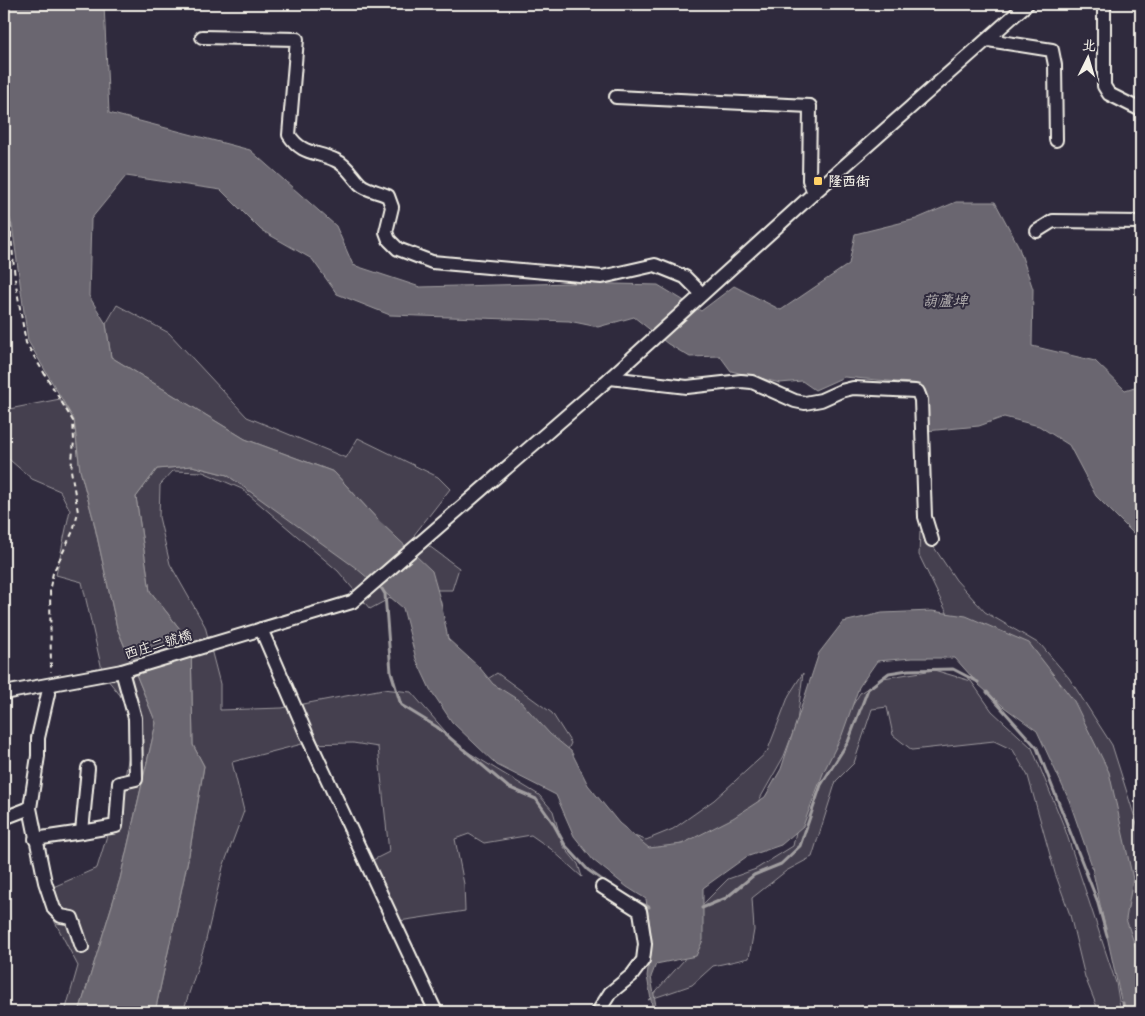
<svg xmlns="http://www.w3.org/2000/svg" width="1145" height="1016" font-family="Sriracha,'LXGW WenKai TC',sans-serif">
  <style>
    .green { fill: #454050; stroke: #9c989c }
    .water { fill: #6a6670; stroke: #a19ea0 }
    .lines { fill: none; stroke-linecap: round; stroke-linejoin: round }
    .stream { stroke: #a19ea0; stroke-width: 3 }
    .minor-casing { stroke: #f4f1e8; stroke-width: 16 }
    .path { stroke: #f4f1e8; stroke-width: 2; stroke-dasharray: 5 4; stroke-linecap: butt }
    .minor { stroke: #2f2a3d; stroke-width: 12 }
    .poi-dot { fill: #ffd166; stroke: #2f2a3d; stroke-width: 2 }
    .labels { text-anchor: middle; stroke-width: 4; stroke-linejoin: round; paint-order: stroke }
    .poi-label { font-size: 14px; font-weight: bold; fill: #f4f1e8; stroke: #2f2a3d; text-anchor: start }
    .street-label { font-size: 14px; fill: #f4f1e8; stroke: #2f2a3d }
    .water-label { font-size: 15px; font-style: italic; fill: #b6b2b2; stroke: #2f2a3d }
  </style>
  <rect width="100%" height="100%" fill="#2f2a3d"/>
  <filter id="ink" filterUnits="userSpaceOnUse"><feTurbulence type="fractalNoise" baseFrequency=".02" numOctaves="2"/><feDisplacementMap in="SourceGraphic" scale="10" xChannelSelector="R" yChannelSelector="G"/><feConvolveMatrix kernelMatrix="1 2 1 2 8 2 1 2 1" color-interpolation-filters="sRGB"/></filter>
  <g filter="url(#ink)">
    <!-- green -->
    <g class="green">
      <polygon points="117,305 169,333 247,417 346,458 358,438 438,477 450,489 414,535 459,568 452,590 405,590 370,609 338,571 242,489 203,472 173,471 160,485 159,517 170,564 205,626 220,684 220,710 282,708 383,689 411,692 458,746 539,795 553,811 563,846 578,864 582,877 551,849 531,835 484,843 469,834 455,839 464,884 465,911 399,921 369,862 389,852 378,747 353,743 302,744 232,762 244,811 223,867 205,944 183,1012 155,1012 189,855 204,766 193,745 191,643 150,591 136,497 157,469 192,466 227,475 269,504 393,535 379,521 334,472 245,439 111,357 106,324"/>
      <polygon points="60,399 74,420 80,470 93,518 117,628 156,723 120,879 79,1012 65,1012 78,966 55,922 44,891 97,868 125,777 135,721 120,695 103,674 82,582 56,575 70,510 60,491 32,479 4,455 4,410"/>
      <polygon points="920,531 925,534 956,580 985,612 1041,645 1069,678 1112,745 1141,837 1141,985 1088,793 948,615 919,555"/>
      <polygon points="934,670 971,681 992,711 1032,748 1065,829 1116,983 1121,1012 1099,1012 1085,977 1070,915 1055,873 1028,776 1013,750 994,741 912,750 893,735 887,707 872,709 854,763 836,781 812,857 786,871 752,898 754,930 749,958 713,966 692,985 648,1000 684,960 687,922 707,900 728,879 756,869 793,846 800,813 840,726 860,693 883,678"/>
      <polygon points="497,673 552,713 571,743 565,756 486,680"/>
      <polygon points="803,673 797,722 784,756 749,818 647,857 622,832 646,840 673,829 714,800 767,752 789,695"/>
    </g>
    <!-- water -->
    <polygon class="water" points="4,4 104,4 109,113 250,150 336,226 353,265 420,287 572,283 658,285 701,311 734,286 781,310 849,264 855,234 916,219 956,202 995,202 1018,245 1033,289 1032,346 1095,361 1125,390 1141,385 1141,541 1096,496 1069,445 1039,426 1004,417 979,426 926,431 921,384 844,377 815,390 802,381 780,383 731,371 720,356 690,357 668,344 634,317 598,327 569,321 390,315 337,294 312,259 261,230 221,190 126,176 91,219 89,296 106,324 111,357 245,439 334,472 379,521 432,571 441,603 448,639 480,668 493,684 520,701 550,734 571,751 588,785 619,823 649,848 682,844 733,818 765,797 781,769 819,653 843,622 882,613 932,611 966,616 1029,643 1074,701 1109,772 1133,879 1126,919 1141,963 1141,1012 1126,1012 1121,1000 1091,863 1069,800 1037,731 1004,707 979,685 955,658 912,658 877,661 859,687 842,735 824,771 803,826 781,845 746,857 703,888 703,940 696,956 656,964 651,977 657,1012 653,1012 647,976 652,940 646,899 627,887 593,860 574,836 556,795 497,765 452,722 430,689 416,659 403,608 356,568 227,475 192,466 157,469 136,497 150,591 191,643 193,745 204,766 189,855 155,1012 79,1012 120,879 156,723 117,628 93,518 80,470 74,420 28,341 12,225 4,203"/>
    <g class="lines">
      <!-- stream -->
      <g class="stream">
        <polyline points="382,589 385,594 391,672 401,705 437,727 508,787 536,799 553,823 565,845 588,870 605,882"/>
        <polyline points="987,692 1037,748 1097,900 1107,936"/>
        <polyline points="632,899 649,907"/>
        <polyline points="702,908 726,898 754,875 781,864 800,846 821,785 848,742 868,689 889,673 908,670 953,669 978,682"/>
        <polyline points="1123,1003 1124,1012"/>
      </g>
      <!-- minor casing -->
      <g class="minor-casing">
        <g id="minor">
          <polyline points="1104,4 1104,86 1109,94 1141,110"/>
          <path d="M202,37L297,39L289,135C302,155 316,151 335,160C347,165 351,175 360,184C366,190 380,192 388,196L392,207L386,232L389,240L398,249L432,262L602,277L655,265L685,277L702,294"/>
          <polyline points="988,40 1052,50 1055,65 1056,140"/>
          <polyline points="616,97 810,106 809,180 814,193"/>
          <polyline points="1037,231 1053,221 1141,222"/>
          <polyline points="610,378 687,387 741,381 752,382 795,401 805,403 821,400 841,391 853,388 915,391 918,392 921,400 925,517 932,540"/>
          <polyline points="261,629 309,740 436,1012"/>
          <polyline points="50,685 38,738 38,756 30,808 45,882 54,909 61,916 72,918 82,947"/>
          <polyline points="4,693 122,671 352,602 610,378 814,193 1027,4"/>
          <polyline points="4,818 30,808"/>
          <polyline points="82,832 116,826 119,783 136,779 135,718 122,671"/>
          <polyline points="35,839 82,832 88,768"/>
          <polyline points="598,1012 610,993 632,975 643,960 645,944 640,911 602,887"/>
        </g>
      </g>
      <!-- path -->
      <polyline class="path" points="4,207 10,224 15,279 26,343 73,421 74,441 71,470 78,512 73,531 53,573 50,587 51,672"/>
      <!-- minor -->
      <use href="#minor" class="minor"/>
    </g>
  </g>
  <!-- markers -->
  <rect class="poi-dot" x="813" y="176" width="10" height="10" rx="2.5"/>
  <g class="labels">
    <!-- poi labels -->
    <g class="poi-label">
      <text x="828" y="186">隆西街</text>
    </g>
    <!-- street labels -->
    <g class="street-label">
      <text transform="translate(158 644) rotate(-17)" y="5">西庄二號橋</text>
    </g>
    <!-- water labels -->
    <g class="water-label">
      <text x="945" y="306">葫蘆埤</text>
    </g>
  </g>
  <!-- margin -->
  <rect width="1145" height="1016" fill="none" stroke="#2f2a3d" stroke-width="20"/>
  <rect x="10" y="10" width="1125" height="996" fill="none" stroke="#f4f1e8" stroke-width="2" filter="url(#ink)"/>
  <!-- north arrow -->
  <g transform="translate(1088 58) rotate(5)" stroke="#2f2a3d" stroke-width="4" paint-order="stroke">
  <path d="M0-4L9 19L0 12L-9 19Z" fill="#f4f1e8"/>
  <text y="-8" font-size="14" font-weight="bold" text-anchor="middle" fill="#f4f1e8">北</text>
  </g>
</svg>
